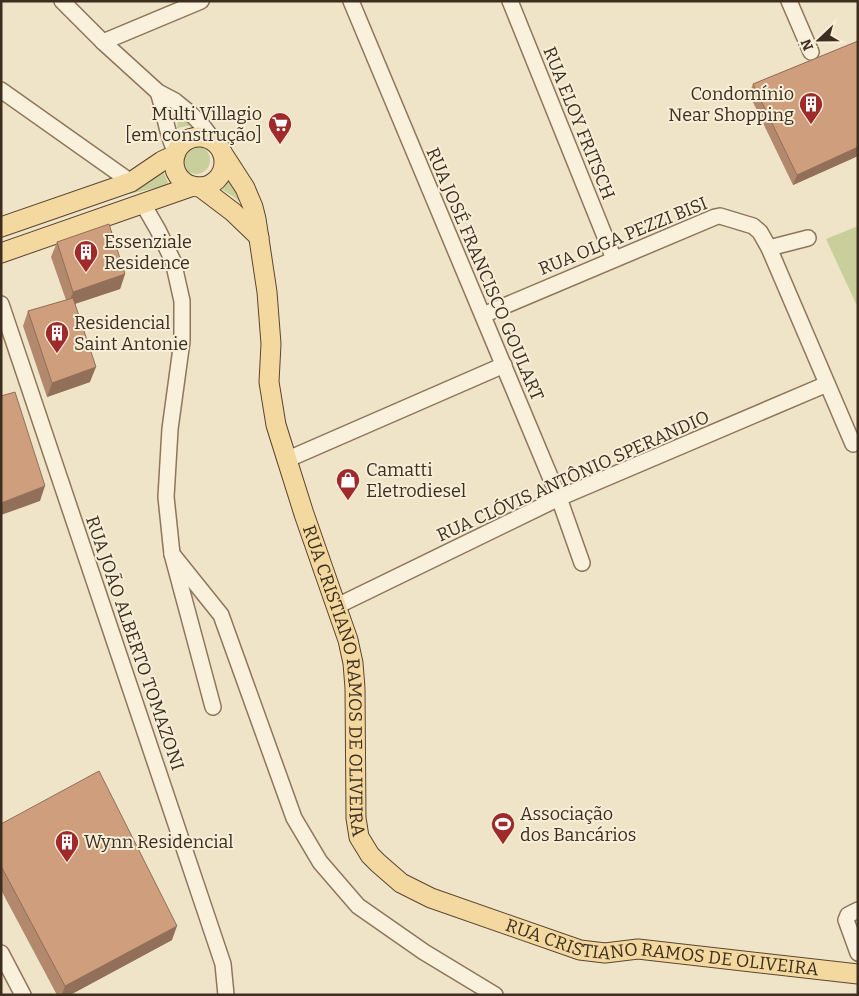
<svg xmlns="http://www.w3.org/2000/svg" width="859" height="996" font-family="Bitter,serif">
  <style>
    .green { fill: #c9cf9b }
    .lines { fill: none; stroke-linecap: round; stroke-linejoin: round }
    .minor-casing { stroke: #8d765c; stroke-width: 18 }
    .major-casing { stroke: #5b4430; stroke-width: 21 }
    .minor { stroke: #faf1dc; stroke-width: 15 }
    .major { stroke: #f3d9a0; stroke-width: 19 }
    .wall { fill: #b2896c }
    .shaded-wall { fill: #916f58 }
    .building { fill: #cf9f7d; stroke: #916f58 }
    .labels { text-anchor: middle; stroke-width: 4; stroke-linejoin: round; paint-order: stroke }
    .poi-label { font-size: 18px; fill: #3d2e20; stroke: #f7eed8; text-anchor: start }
    .street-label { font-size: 18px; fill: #3d2e20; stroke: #f7eed8 }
  </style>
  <rect width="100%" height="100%" fill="#f0e4c8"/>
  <!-- green -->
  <g class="green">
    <polygon points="177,109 192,125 177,128 178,120"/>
    <circle cx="196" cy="160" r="14"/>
    <polygon points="163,170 169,185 129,194"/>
    <polygon points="230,175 249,210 234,197 221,189"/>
    <polygon points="858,226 858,308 826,239"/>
  </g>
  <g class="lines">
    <!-- minor casing -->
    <g class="minor-casing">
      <g id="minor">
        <polyline points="62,1 103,42 158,92 175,101 191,114 202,125 214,141"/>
        <polyline points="351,1 559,498 582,563"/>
        <polyline points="510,1 614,259"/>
        <polyline points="789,1 811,52"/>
        <polyline points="103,42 201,1"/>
        <polyline points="1,90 131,182"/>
        <path d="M158,92C165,112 166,134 176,153"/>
        <polyline points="143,204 158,230 173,261 182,301 182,341 170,429 166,497 172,554 213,707"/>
        <polyline points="769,248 808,238"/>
        <polyline points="1,304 223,964 226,995"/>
        <polyline points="483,315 715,217 720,216 753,226 760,232 769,248 853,444"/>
        <polyline points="286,460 504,365"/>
        <polyline points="172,554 221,615 294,818 320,862 358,906 424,952 495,995"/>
        <polyline points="337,606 559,498 827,384"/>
        <polyline points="858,910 848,915 846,920 858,953"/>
        <polyline points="1,953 23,995"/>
      </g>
    </g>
    <!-- major casing -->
    <g class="major-casing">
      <g id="major">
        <circle cx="199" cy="162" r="25"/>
        <path id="s1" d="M223,154L245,188L253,207L256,219L267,292L271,344L269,382L276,425L304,514L348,640L353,663L355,688L356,818L359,837L370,855L378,863L401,883L431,898L580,950L605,953L638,949L858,974"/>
        <polyline points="200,187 233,212 259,237"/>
        <polyline points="1,227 131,182 162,161 175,155"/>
        <polyline points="1,253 193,186"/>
      </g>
    </g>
    <!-- minor -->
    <use href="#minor" class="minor"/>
    <!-- major -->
    <use href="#major" class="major"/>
  </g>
  <!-- wall -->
  <g class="wall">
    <polygon points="858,41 858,156 793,185 749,94 753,84"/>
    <polygon points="57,242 125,274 120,289 75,304 90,382 47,397 23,326 28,311 66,300 51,257"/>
    <polygon points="1,824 172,940 70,995 57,995 1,890"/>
  </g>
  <!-- shaded-wall -->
  <g class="shaded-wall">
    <polygon points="858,147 858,156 793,185 797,175"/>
    <polygon points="125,274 120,289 68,306 73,292"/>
    <polygon points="96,367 90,382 47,397 52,383"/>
    <polygon points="45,486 40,501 1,515 1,503"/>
    <polygon points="177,926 172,940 70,995 62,995 65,986"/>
  </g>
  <!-- building -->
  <g class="building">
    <polygon points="858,41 858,147 797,175 753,84"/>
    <polygon points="109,224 125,274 73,292 57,242"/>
    <polygon points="73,298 96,367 52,383 28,311"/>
    <polygon points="15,392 45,486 1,503 1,396"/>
    <polygon points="99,771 177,926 65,986 1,866 1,824"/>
  </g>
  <!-- icons -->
  <defs>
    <g id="building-pin" transform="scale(1.25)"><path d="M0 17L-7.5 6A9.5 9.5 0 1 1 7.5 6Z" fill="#9e2a2b" stroke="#f7eed8"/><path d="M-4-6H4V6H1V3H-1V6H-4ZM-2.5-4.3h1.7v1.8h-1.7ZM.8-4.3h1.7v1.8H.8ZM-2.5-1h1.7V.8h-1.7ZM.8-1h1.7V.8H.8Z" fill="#fff"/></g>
    <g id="supermarket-pin" transform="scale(1.25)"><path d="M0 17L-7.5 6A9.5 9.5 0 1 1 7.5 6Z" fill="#9e2a2b" stroke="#f7eed8"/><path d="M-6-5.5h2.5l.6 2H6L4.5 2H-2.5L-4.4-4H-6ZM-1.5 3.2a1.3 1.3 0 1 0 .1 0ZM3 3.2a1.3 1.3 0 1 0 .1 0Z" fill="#fff"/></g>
    <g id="shop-pin" transform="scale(1.25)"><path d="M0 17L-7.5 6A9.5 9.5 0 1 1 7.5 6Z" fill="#9e2a2b" stroke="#f7eed8"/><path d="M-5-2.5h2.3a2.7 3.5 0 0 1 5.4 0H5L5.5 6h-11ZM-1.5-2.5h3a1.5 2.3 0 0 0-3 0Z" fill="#fff"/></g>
    <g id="stadium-pin" transform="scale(1.25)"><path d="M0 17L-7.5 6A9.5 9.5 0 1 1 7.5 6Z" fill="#9e2a2b" stroke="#f7eed8"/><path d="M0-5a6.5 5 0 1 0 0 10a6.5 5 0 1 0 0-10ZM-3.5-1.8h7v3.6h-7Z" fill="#fff"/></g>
  </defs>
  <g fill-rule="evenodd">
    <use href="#building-pin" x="811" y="104"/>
    <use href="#supermarket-pin" x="280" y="124"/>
    <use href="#building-pin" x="86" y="252"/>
    <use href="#building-pin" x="57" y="333"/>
    <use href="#shop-pin" x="348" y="480"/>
    <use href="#stadium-pin" x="503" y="824"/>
    <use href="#building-pin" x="67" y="842"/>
  </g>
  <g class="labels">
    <!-- poi labels -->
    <g class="poi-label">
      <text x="794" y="100" text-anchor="end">Condomínio<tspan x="794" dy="21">Near Shopping</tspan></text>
      <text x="262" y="120" text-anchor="end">Multi Villagio<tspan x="262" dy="21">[em construção]</tspan></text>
      <text x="104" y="248">Essenziale<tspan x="104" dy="21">Residence</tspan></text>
      <text x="74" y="329">Residencial<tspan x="74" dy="21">Saint Antonie</tspan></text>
      <text x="366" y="476">Camatti<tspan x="366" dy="21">Eletrodiesel</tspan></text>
      <text x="520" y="820">Associação<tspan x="520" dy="21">dos Bancários</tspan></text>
      <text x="84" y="848">Wynn Residencial</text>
    </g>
    <!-- street labels -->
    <g class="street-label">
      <text transform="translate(579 123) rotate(68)" y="6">RUA ELOY FRITSCH</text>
      <text transform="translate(623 236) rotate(-22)" y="6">RUA OLGA PEZZI BISI</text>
      <text transform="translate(485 274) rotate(67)" y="6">RUA JOSÉ FRANCISCO GOULART</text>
      <text transform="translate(573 476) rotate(-24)" y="6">RUA CLÓVIS ANTÔNIO SPERANDIO</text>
      <text transform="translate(135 643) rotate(71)" y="6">RUA JOÃO ALBERTO TOMAZONI</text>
      <text dy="6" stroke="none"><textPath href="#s1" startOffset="546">RUA CRISTIANO RAMOS DE OLIVEIRA</textPath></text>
      <text dy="6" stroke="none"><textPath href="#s1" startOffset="1041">RUA CRISTIANO RAMOS DE OLIVEIRA</textPath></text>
    </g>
  </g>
  <!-- border -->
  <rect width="859" height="996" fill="none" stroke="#3d2e20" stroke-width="5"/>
  <!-- north arrow -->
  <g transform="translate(819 40) rotate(248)" stroke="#f7eed8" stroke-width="4" paint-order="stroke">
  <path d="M0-4L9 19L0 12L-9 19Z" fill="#3d2e20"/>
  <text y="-8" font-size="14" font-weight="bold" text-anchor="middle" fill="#3d2e20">N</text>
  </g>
</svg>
